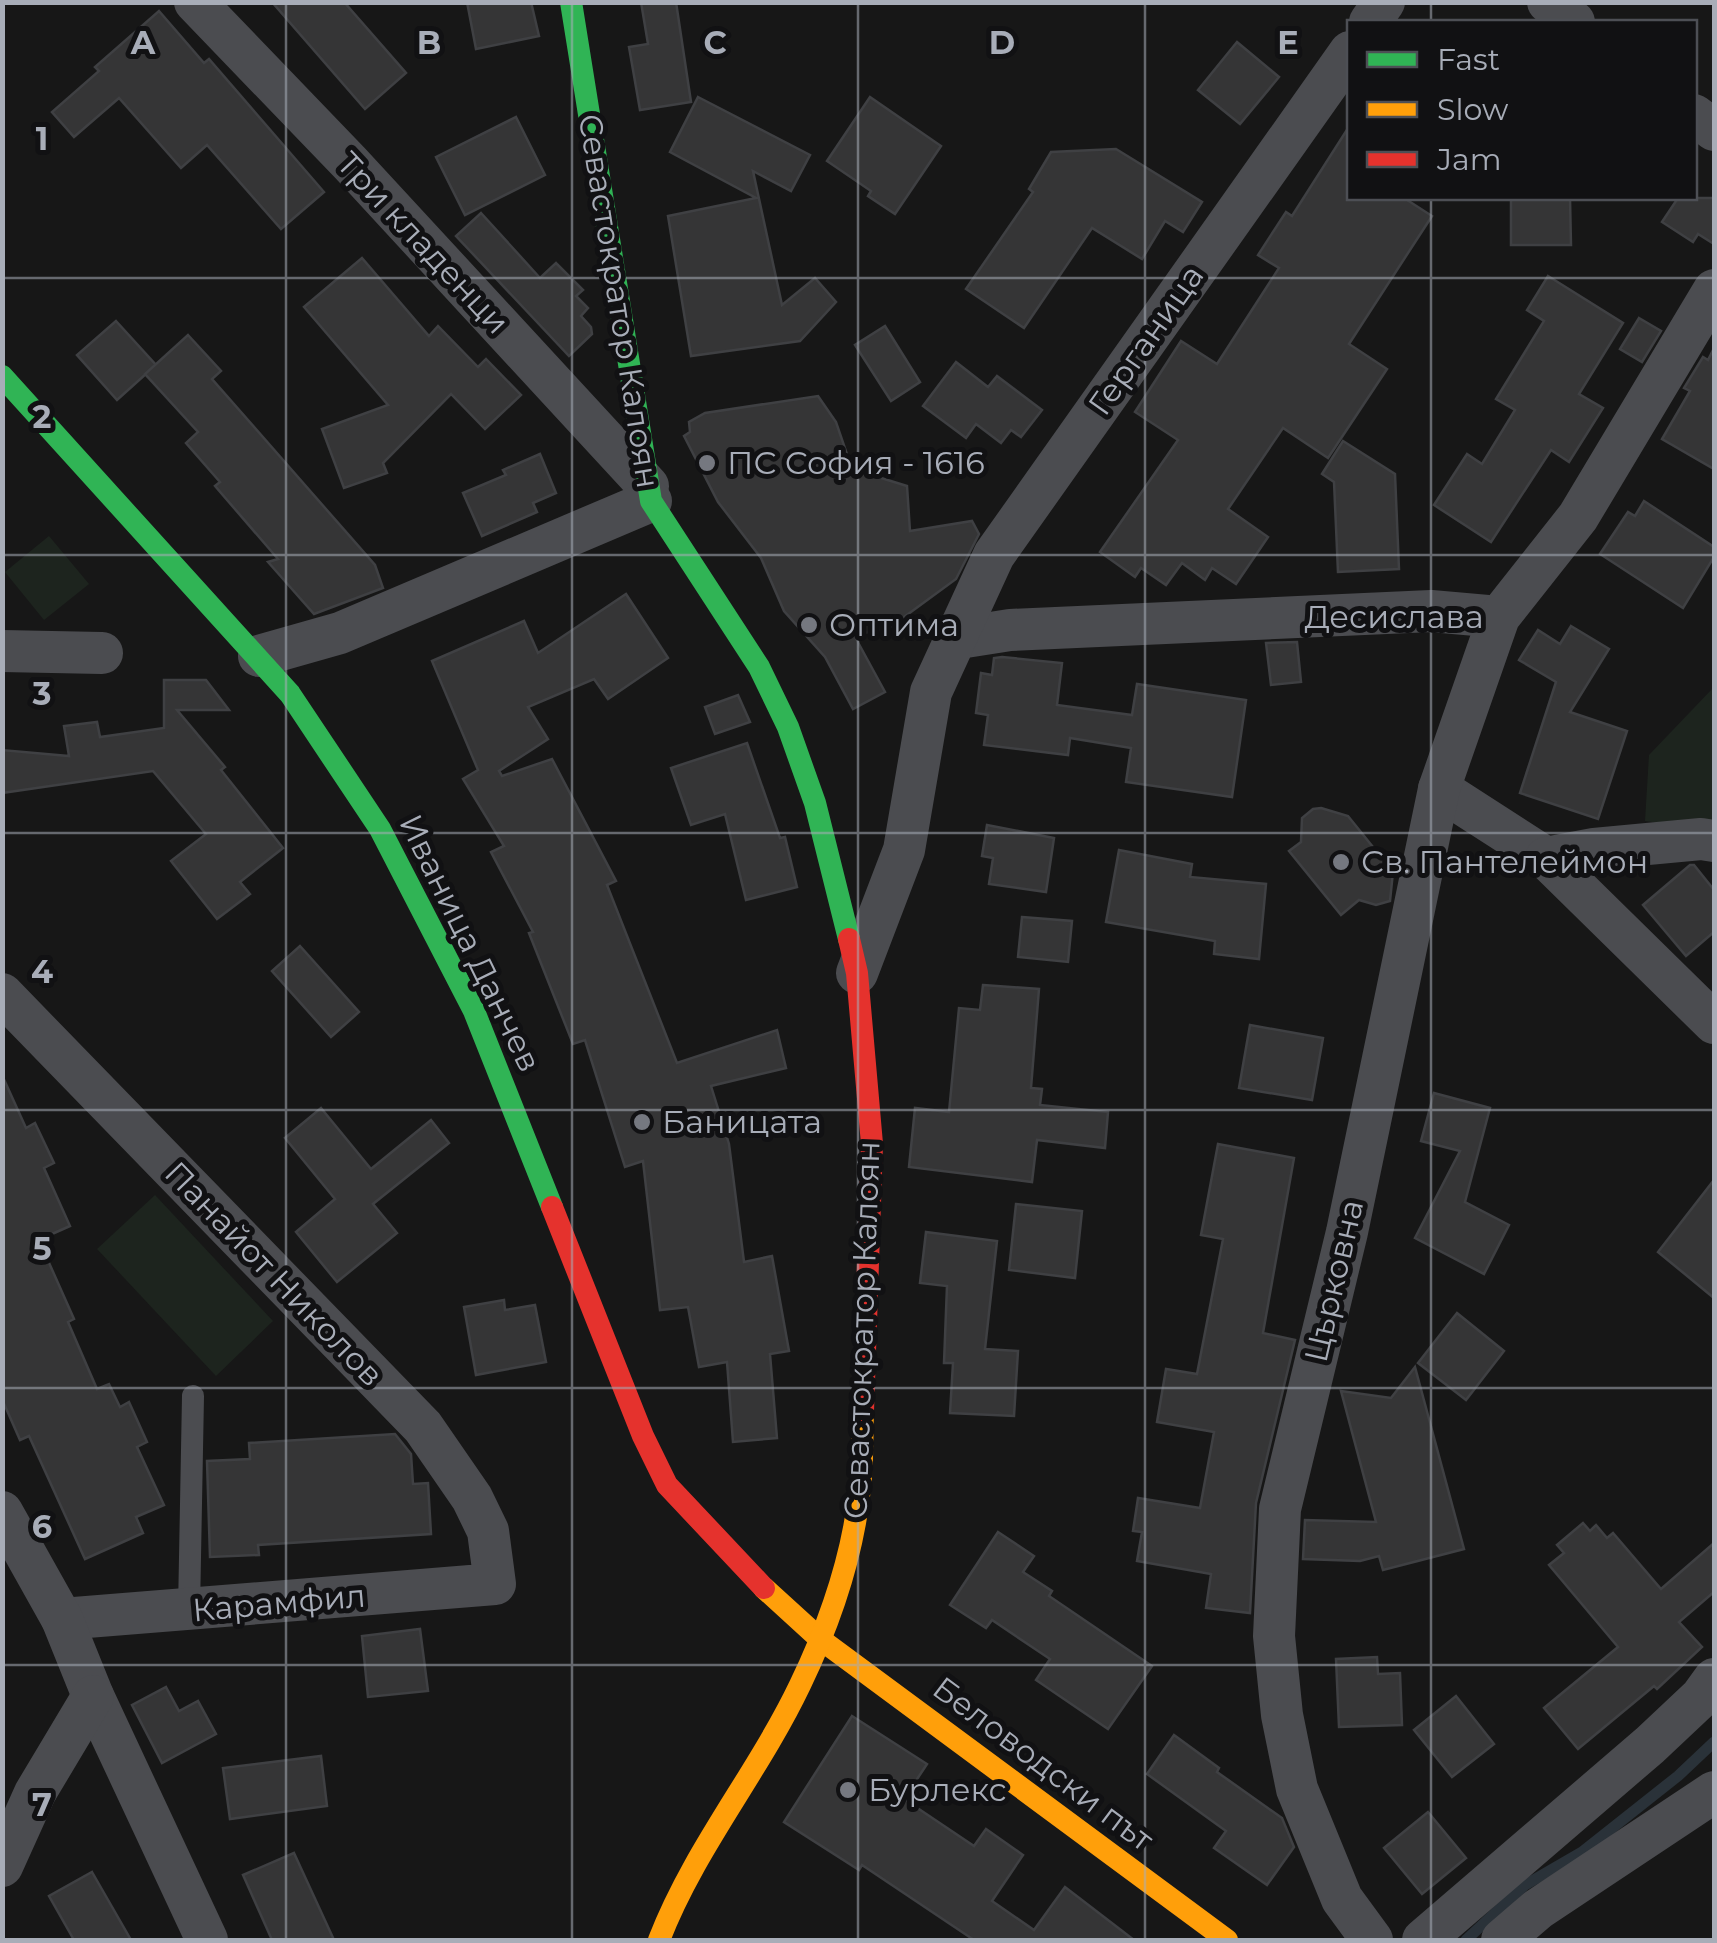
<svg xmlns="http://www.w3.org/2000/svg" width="1717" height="1943" font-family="Montserrat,sans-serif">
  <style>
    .green { fill: #1d241e }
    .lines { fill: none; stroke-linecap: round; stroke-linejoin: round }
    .stream { stroke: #2a3239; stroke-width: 11 }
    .building { fill: #353536; stroke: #3f4043; stroke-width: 2.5 }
    .lane { stroke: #4b4c50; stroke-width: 22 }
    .street { stroke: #4b4c50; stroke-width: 42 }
    .fast { stroke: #30b455; stroke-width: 22 }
    .slow { stroke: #ff9f0a; stroke-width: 22 }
    .jam { stroke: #e5322d; stroke-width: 22 }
    .grid { fill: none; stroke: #a8adb8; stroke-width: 2.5; stroke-opacity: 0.55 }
    .poi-dot { fill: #757880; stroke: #111113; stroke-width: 4 }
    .labels { text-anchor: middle; stroke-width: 10; stroke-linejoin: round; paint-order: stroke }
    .street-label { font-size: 32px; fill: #a8adb8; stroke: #111113 }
    .poi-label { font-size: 32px; fill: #a8adb8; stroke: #111113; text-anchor: start }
    .grid-label { font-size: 32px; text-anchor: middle; font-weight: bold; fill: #a8adb8; stroke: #111113; stroke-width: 10; stroke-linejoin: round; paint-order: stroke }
  </style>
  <rect width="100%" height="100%" fill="#171717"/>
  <!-- green -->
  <g class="green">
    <polygon points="49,536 89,584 44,620 5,572"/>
    <polygon points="1714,687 1714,831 1645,821 1649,755"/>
    <polygon points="155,1195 273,1321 216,1376 97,1249"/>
  </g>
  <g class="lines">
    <!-- stream -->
    <polyline class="stream" points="1466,1940 1525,1885 1582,1852 1678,1776 1714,1742"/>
  </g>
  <!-- building -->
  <g class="building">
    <polygon points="272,2 344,2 406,73 365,109"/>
    <polygon points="467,2 531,2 539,36 476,49"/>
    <polygon points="641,2 676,2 691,102 640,110 629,47 648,44"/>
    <polygon points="159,11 204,63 209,59 324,192 281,229 207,145 181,168 119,98 74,137 52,112 99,71 95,67"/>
    <polygon points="1237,42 1279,77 1240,124 1198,90"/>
    <polygon points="698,97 810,155 791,191 753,171 782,305 815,278 836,302 800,341 691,356 668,216 756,198 670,152"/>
    <polygon points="870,97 941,146 895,214 868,196 871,191 827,161"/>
    <polygon points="516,117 545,175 465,215 436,157"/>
    <polygon points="1350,125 1350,198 1404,198 1432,216 1349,344 1387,369 1328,458 1283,428 1228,509 1268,537 1236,584 1212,568 1205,580 1182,563 1166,585 1141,568 1135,577 1100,552 1178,440 1135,412 1181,341 1217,364 1279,268 1258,255 1286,212 1292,216"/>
    <polygon points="1116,149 1202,202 1183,232 1165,221 1142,259 1092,228 1024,328 966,289 1033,192 1029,189 1051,152"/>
    <polygon points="1511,198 1570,198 1571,245 1511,245"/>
    <polygon points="1678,198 1714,198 1714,244 1698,234 1693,242 1662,222"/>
    <polygon points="481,213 540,278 556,263 583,290 576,296 588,308 581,316 591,327 592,334 569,356 456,236"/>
    <polygon points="362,258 429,336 438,326 478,367 486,359 521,395 485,429 451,394 383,463 387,473 344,488 322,429 388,405 304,307"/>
    <polygon points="1548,276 1623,323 1579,394 1603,408 1569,462 1551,450 1491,542 1434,505 1467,454 1482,464 1515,410 1496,399 1544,321 1527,310"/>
    <polygon points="1639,318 1661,331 1642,362 1620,349"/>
    <polygon points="116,321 156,365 117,400 77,355"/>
    <polygon points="885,326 920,382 891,401 855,345"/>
    <polygon points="188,335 221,371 212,379 375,565 383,588 314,614 268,562 278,559 215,486 220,482 186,443 198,432 145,374"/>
    <polygon points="1714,348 1714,469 1662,439 1690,391 1684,388 1703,357 1708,360"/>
    <polygon points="956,362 988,387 997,376 1042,410 1021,437 1011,430 1001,443 976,424 966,438 923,406"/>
    <polygon points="818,396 836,422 852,469 907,486 910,531 972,521 979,534 956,579 889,628 854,635 885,692 853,709 825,657 784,611 761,558 718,502 684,436 690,432 689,422 705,413"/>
    <polygon points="1343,441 1395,474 1399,569 1338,572 1334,482 1322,474"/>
    <polygon points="540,454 556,493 533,503 537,512 482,536 463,493 506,475 503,470"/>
    <polygon points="1644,501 1714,547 1714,557 1683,608 1600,554 1628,512 1635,516"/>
    <polygon points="626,594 668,658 608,699 594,679 528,707 548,739 499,771 502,776 552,759 616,881 607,885 677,1063 777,1030 786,1068 711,1086 729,1144 744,1262 772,1256 789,1351 770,1354 777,1438 733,1442 727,1362 699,1367 688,1307 660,1310 643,1161 625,1167 585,1040 573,1044 529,933 533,932 491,852 504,846 463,779 478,770 432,661 524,621 538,653"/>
    <polygon points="1571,626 1609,649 1570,712 1627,731 1598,819 1520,793 1556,682 1519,660 1538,630 1560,644"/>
    <polygon points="1297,642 1301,682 1271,685 1266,643"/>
    <polygon points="1002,657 1062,663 1057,705 1132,715 1137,684 1246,700 1232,797 1126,782 1131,748 1070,738 1068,755 984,745 988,715 976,713 981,673 992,675 994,658"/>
    <polygon points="164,680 206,680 229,710 177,710 225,767 221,770 283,848 240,882 250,894 217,919 171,861 206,834 153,771 2,793 2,750 69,756 64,726 97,722 100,737 164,728"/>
    <polygon points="738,695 750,722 715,734 705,707"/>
    <polygon points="747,743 780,838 785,837 797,887 746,900 725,814 691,825 671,768"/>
    <polygon points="1321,808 1348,816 1393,872 1390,901 1376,905 1359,900 1341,915 1289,851 1301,842 1302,818 1313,809"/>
    <polygon points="987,825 1054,838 1046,892 989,884 993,858 982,856"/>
    <polygon points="1119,850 1192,864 1190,877 1266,884 1259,959 1214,954 1215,941 1106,922"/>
    <polygon points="1690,865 1694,865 1714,890 1714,932 1686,956 1643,905"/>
    <polygon points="1022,917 1072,921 1068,962 1018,957"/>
    <polygon points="300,946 359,1012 331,1037 272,971"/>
    <polygon points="983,985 1039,989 1031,1088 1042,1089 1040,1105 1108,1112 1105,1148 1037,1140 1032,1182 909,1167 915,1108 949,1112 959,1008 980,1010"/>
    <polygon points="1250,1025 1323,1038 1312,1100 1239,1088"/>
    <polygon points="2,1075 26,1128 35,1123 54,1163 44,1168 70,1226 43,1238 50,1254 46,1256 74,1319 68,1322 97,1389 109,1384 120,1407 129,1402 147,1442 137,1447 164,1505 136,1517 143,1533 85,1559 29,1436 20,1440 2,1399"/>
    <polygon points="1434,1093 1490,1108 1465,1202 1509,1225 1484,1274 1415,1238 1460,1151 1421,1141"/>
    <polygon points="321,1108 371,1169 431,1120 449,1143 373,1204 397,1233 337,1282 296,1232 335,1199 285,1138"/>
    <polygon points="1218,1144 1294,1158 1263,1333 1295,1340 1256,1503 1250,1613 1206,1608 1211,1574 1137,1561 1142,1532 1133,1531 1138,1498 1200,1508 1214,1432 1157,1422 1166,1369 1197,1374 1223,1239 1201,1235"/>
    <polygon points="1714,1180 1714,1298 1658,1252"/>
    <polygon points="1016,1204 1082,1211 1075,1278 1009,1270"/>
    <polygon points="926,1232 997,1241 985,1349 1018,1351 1014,1416 950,1413 953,1363 944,1363 947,1286 920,1283"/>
    <polygon points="504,1300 505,1310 535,1305 546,1362 476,1375 464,1307"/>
    <polygon points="1457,1313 1504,1351 1466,1400 1418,1363"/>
    <polygon points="1415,1367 1464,1549 1383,1570 1379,1556 1360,1561 1303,1559 1305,1520 1376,1522 1341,1391 1391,1398"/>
    <polygon points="395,1434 411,1454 413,1484 428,1483 431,1534 258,1545 259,1555 210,1557 207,1461 250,1459 249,1443"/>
    <polygon points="1583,1523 1590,1531 1596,1525 1607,1538 1613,1533 1661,1589 1714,1543 1714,1592 1679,1622 1702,1647 1657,1689 1654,1686 1578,1749 1544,1708 1618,1647 1549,1565 1564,1553 1557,1545"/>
    <polygon points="998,1532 1034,1556 1023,1572 1052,1591 1049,1596 1152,1666 1108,1729 1036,1680 1050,1659 992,1620 986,1628 950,1605"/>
    <polygon points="420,1629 428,1691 368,1697 362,1636"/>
    <polygon points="1377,1657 1378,1674 1400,1673 1402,1725 1339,1727 1336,1659"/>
    <polygon points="166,1687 179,1711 198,1701 216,1734 162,1763 132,1705"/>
    <polygon points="1456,1696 1494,1744 1452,1777 1414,1730"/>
    <polygon points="852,1716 927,1764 904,1799 974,1846 986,1829 1023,1855 992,1901 1034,1930 1065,1887 1134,1940 974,1940 862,1865 859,1870 784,1822"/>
    <polygon points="1174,1735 1219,1768 1217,1772 1282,1818 1294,1847 1267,1885 1214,1848 1226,1831 1147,1774"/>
    <polygon points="321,1756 327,1806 230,1819 223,1768"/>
    <polygon points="1428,1812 1466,1858 1422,1894 1384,1848"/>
    <polygon points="294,1853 334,1940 272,1940 243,1875"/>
    <polygon points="92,1872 131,1940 74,1940 49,1896"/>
  </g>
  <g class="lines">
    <!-- lane -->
    <polyline class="lane" points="189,1611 193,1396"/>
    <!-- street -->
    <g class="street">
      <polyline points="195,2 350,163 648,486"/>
      <polyline points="1548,2 1574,22"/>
      <polyline points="1370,22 1384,2"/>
      <polyline points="1694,115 1714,130"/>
      <polyline points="959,638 1010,630 1431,611 1499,617"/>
      <polyline points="2,651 102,653"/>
      <polyline points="259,656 340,633 651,501"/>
      <polyline points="1439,789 1546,858 1714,1023"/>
      <polyline points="1546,858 1594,849 1701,839 1714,841"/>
      <polyline points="857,973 904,850 931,692 994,555 1350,52"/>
      <polyline points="2,994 423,1427 472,1498 488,1531 495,1584 62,1619"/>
      <polyline points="2,1512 62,1619 93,1696 207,1940"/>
      <polyline points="2,1866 35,1793 93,1696"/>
      <polyline points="1372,1940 1342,1899 1297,1789 1282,1715 1274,1636 1280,1509 1347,1232 1439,789 1499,617 1578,517 1714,290"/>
      <polyline points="1423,1940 1650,1745 1701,1697 1714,1679"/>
      <polyline points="1502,1940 1538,1909 1714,1792"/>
    </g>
    <!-- fast -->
    <g class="fast">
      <polyline points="571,2 651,501 759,667 788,727 815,803 849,939"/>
      <polyline points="2,376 290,694 380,829 474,1011 552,1207"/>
    </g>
    <!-- slow -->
    <g class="slow">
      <polyline points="764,1588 820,1639 1227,1940"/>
      <path d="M659,1940C694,1849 758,1773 800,1685C829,1625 853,1555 860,1488C863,1463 862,1437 863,1411"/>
    </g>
    <!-- jam -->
    <g class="jam">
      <polyline points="849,939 857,973 872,1144 863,1411"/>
      <polyline points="552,1207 643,1436 667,1485 764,1588"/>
    </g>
  </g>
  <!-- grid -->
  <path class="grid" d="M286,2V1940M572,2V1940M858,2V1940M1145,2V1940M1431,2V22M1431,198V1940M2,278H1714M2,555H1714M2,833H1714M2,1110H1714M2,1388H1714M2,1665H1714"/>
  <!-- markers -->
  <g class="poi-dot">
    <circle cx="707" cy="463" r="10"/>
    <circle cx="809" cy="625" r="10"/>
    <circle cx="1341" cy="862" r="10"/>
    <circle cx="642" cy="1122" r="10"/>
    <circle cx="848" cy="1790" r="10"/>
  </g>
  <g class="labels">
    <!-- street labels -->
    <g class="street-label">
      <text transform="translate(423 243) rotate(47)" y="11">Три кладенци</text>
      <text transform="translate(619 301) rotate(81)" y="11">Севастократор Калоян</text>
      <text transform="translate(1146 340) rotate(-55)" y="11">Герганица</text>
      <text x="1394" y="628">Десислава</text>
      <text transform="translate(470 943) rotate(64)" y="11">Иваница Данчев</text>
      <text transform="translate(274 1274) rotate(46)" y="11">Панайот Николов</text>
      <text transform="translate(1334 1281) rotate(-77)" y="11">Църковна</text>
      <text transform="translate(862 1330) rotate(-88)" y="11">Севастократор Калоян</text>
      <text transform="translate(279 1603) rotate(-5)" y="11">Карамфил</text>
      <text transform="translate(1043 1764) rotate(37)" y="11">Беловодски път</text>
    </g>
    <!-- poi labels -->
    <g class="poi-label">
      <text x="727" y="474">ПС София - 1616</text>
      <text x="829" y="636">Оптима</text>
      <text x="1361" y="873">Св. Пантелеймон</text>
      <text x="662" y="1133">Баницата</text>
      <text x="868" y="1801">Бурлекс</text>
    </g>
  </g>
  <g class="grid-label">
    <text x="143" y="54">A</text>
    <text x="429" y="54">B</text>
    <text x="715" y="54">C</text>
    <text x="1002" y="54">D</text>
    <text x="1288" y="54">E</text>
    <text x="42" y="150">1</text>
    <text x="42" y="428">2</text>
    <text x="42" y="705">3</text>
    <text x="42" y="983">4</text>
    <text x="42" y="1260">5</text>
    <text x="42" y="1538">6</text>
    <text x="42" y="1816">7</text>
  </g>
  <!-- border -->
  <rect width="1717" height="1943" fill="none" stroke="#a8adb8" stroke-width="10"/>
  <!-- legend -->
  <rect x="1347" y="20" width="350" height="180" fill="#111113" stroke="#4d4f55" stroke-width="2.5"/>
  <rect x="1367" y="52" width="50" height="15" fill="#30b455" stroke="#4d4f55" stroke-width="2.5"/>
  <text x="1437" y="70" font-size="30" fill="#a8adb8">Fast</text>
  <rect x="1367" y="102" width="50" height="15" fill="#ff9f0a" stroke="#4d4f55" stroke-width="2.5"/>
  <text x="1437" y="120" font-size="30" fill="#a8adb8">Slow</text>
  <rect x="1367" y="152" width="50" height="15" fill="#e5322d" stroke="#4d4f55" stroke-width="2.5"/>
  <text x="1437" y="170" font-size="30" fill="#a8adb8">Jam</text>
</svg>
